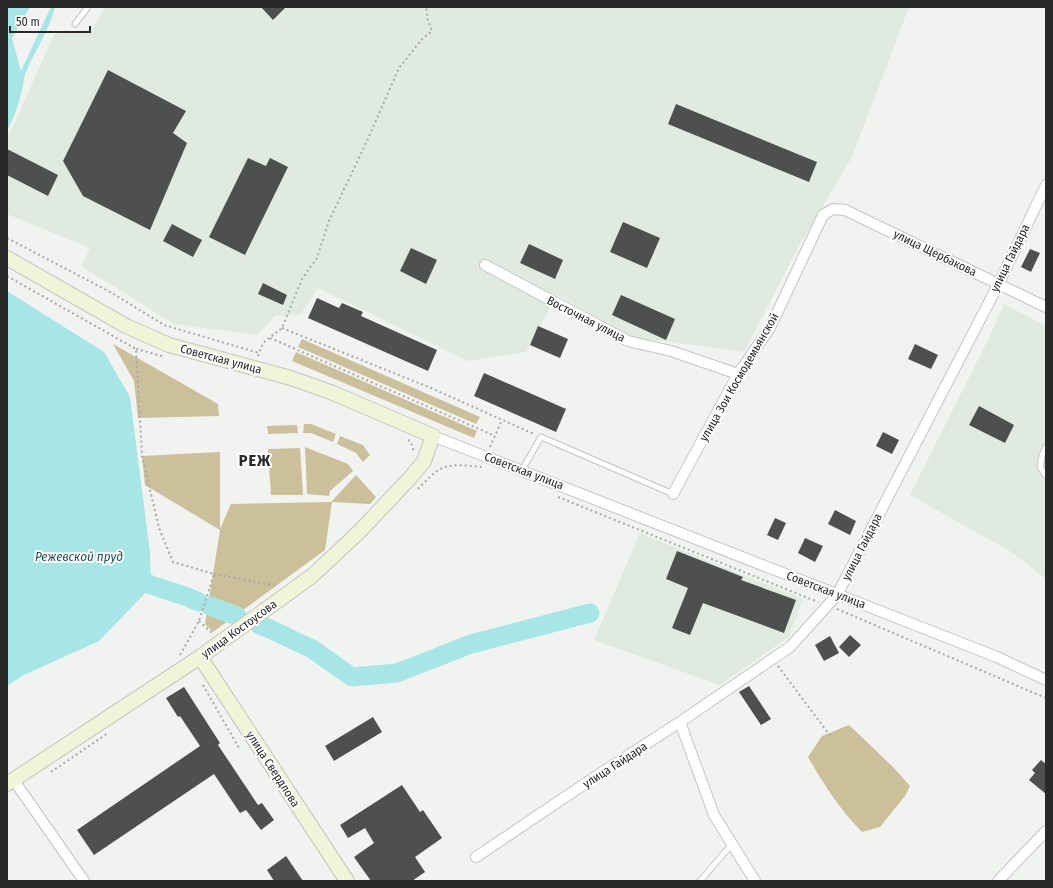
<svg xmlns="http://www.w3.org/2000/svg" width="1053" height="888" font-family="'Fira Sans Condensed',sans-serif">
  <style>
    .built { fill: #e1eae1 }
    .green { fill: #ccc09b }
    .water { fill: #a6e6e6 }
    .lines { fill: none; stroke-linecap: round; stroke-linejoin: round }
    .river { stroke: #a6e6e6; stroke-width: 19 }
    .building { fill: #4d504f }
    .lane-casing { stroke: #c3c6c3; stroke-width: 7 }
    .street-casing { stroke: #c3c6c3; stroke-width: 12 }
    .secondary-casing { stroke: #c3c6c3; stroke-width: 16 }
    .path { stroke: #a7a9a7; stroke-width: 2; stroke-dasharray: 2 3; stroke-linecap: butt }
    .lane { stroke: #fff; stroke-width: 5 }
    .street { stroke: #fff; stroke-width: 10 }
    .secondary { stroke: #eff5d6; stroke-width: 14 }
    .labels { text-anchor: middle; stroke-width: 4; stroke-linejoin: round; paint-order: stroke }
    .street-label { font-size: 12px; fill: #282928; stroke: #fff }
    .water-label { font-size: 13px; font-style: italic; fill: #1c5353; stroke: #fff }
    .district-label { font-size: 16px; font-weight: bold; letter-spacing: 1px; fill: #282928; stroke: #fff }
  </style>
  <rect width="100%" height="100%" fill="#f0f3f0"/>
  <!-- built -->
  <g class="built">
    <polygon points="105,7 909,7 852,157 800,244 744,352 633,337 557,295 526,352 468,361 318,288 300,315 275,316 257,335 174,324 81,266 90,248 7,214 7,138 17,118 54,34 92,30"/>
    <polygon points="1004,304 1046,326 1046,579 1013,553 910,495 988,340"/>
    <polygon points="640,533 803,599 789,637 720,685 594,640"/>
  </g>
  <!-- green -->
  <g class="green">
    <polygon points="302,339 480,417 476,424 298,347"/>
    <polygon points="113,344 218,404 219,416 138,418 134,381"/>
    <polygon points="296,352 477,431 474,438 292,361"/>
    <polygon points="304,424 311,424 336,434 333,442 311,433 303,433"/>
    <polygon points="297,425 298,433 268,434 267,426"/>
    <polygon points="340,436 363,445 370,455 363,462 356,453 337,444"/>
    <polygon points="305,447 348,464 353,471 330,491 329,496 307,494"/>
    <polygon points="300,448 303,495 271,495 268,449"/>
    <polygon points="220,452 220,529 231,504 331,502 356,475 376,497 370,504 332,502 325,550 213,632 205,624 220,530 145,485 142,456"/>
    <path d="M849,725L893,767L910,786L905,796L880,827L862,832C840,810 823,783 808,757L822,736Z"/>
  </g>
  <!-- water -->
  <g class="water">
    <path d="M7,7H30L12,38L21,71L51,7H55C49,31 35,50 26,72C23,78 24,85 22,90C19,104 14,118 7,131Z"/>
    <polygon points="7,291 104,352 130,397 150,552 151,587 99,641 24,675 7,686"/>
  </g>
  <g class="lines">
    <!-- river -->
    <g class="river">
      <polyline points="128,574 151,585 185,596 199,602"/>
      <polyline points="210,606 237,616"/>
      <polyline points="260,625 270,629 312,649 352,677 397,673 471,644 590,613"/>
    </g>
  </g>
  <!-- building -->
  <g class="building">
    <polygon points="261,7 286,7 273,20"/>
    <polygon points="108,70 186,111 173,133 187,143 150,230 83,196 63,161"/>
    <polygon points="676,104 817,162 809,182 668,124"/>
    <polygon points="7,149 58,175 48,196 7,175"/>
    <polygon points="248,158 266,166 270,158 288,167 245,255 209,237"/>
    <polygon points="623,222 660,238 647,268 610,252"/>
    <polygon points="172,224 202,240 193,257 163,241"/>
    <polygon points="529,244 563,260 555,279 520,263"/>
    <polygon points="411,248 437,260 426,284 400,271"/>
    <polygon points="1030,249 1040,253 1031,272 1021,267"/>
    <polygon points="263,283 287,295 283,305 258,294"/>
    <polygon points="621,295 675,319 666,340 612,315"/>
    <polygon points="317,298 339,308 342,303 363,312 361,316 437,350 428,371 308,318"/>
    <polygon points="538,326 568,339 560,358 530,345"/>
    <polygon points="915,344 938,355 931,369 908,359"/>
    <polygon points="484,373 566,409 556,432 474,396"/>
    <polygon points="979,406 1014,425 1005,443 969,425"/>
    <polygon points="883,432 899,440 892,454 876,446"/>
    <polygon points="835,510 856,521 850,535 828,524"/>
    <polygon points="775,518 786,523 778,540 767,535"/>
    <polygon points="805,538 823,546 815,562 798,553"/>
    <polygon points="677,551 743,577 741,580 796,600 784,633 703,603 690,635 672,628 688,588 666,579"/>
    <polygon points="850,635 861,645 849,657 839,647"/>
    <polygon points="830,636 839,653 824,661 815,645"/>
    <polygon points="749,686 771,719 761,725 739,692"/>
    <polygon points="184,687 220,743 218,745 258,805 262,803 274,820 261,830 246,810 240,813 214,774 94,855 77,830 200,746 180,716 178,717 166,698"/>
    <polygon points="373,717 382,732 334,761 325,746"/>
    <polygon points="1041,760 1046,764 1046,794 1029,780 1035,773 1032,770"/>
    <polygon points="402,785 420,812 423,810 442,838 415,857 425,872 412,881 371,881 354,857 374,843 365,828 348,838 340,825"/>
    <polygon points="286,856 303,881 274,881 267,870"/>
  </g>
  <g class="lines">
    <!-- lane casing -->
    <g class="lane-casing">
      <g id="lane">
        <polyline points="75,24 88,7"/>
        <polyline points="1046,447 1042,455 1040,467 1046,476"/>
        <polyline points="522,470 541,437 673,494"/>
        <polyline points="700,881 732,844"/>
      </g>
    </g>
    <!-- street casing -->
    <g class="street-casing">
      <g id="street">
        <polyline points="485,265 628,341 671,351 738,374"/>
        <polyline points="433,436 997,657 1046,680"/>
        <polyline points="673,494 738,374 770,328 823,215 833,209 845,210 1046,307"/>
        <polyline points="680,722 714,815 755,881"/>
        <polyline points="13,779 84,881"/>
        <polyline points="476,857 604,771 680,722 790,647 837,595 999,283 1046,185"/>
        <polyline points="998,881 1046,831"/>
      </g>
    </g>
    <!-- secondary casing -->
    <g class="secondary-casing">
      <g id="secondary">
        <polyline points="7,258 126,326 169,345 291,378 333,393 433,436 424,461 410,478 359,532 312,576 200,657 7,784"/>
        <polyline points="200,657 347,881"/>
      </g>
    </g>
    <!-- path -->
    <g class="path">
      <polyline points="7,238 112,293 164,325 259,353"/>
      <polyline points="7,276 136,349 142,456 159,528 173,562 214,574 199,621 180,655"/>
      <polyline points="282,328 431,388 534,434"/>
      <polyline points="270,338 495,436"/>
      <polyline points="136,349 162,356"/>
      <polyline points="258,356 263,343 282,328 302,279 317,258 329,221 367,141 399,68 422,39 432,31 428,20 426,7"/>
      <polyline points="408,440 410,441 413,448 413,453"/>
      <polyline points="490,447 502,420"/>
      <path d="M418,489C424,483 430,476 437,471C449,462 468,466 482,467"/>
      <polyline points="558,497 818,602"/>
      <polyline points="214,574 277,586"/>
      <polyline points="837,609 1046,698"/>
      <polyline points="199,621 213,634"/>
      <polyline points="778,666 831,737"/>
      <polyline points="203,685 239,748"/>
      <polyline points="51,772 108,733"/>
    </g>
    <!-- lane -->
    <use href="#lane" class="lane"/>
    <!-- street -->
    <use href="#street" class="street"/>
    <!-- secondary -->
    <use href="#secondary" class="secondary"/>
  </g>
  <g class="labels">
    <!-- street labels -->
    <g class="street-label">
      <text transform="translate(935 253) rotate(26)" y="4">улица Щербакова</text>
      <text transform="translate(1010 258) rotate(-64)" y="4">улица Гайдара</text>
      <text transform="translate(586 319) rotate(27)" y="4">Восточная улица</text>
      <text transform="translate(221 359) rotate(15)" y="4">Советская улица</text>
      <text transform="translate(739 377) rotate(-60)" y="4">улица Зои Космодемьянской</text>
      <text transform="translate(524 471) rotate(21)" y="4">Советская улица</text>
      <text transform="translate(862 547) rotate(-63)" y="4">улица Гайдара</text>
      <text transform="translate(826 590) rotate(21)" y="4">Советская улица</text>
      <text transform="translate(239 629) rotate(-36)" y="4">улица Костоусова</text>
      <text transform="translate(615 765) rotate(-33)" y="4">улица Гайдара</text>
      <text transform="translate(273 769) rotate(57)" y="4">улица Свердлова</text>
    </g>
    <!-- water labels -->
    <g class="water-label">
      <text x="79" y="561">Режевской пруд</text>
    </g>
    <!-- district labels -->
    <g class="district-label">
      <text x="255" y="466">РЕЖ</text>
    </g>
  </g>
  <!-- border -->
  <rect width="1053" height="888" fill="none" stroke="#282928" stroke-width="16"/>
  <!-- scale -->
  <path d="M10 26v6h80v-6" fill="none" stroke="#282928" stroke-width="2"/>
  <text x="16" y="26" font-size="12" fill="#282928" stroke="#ffffff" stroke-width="3" paint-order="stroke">50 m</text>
</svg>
